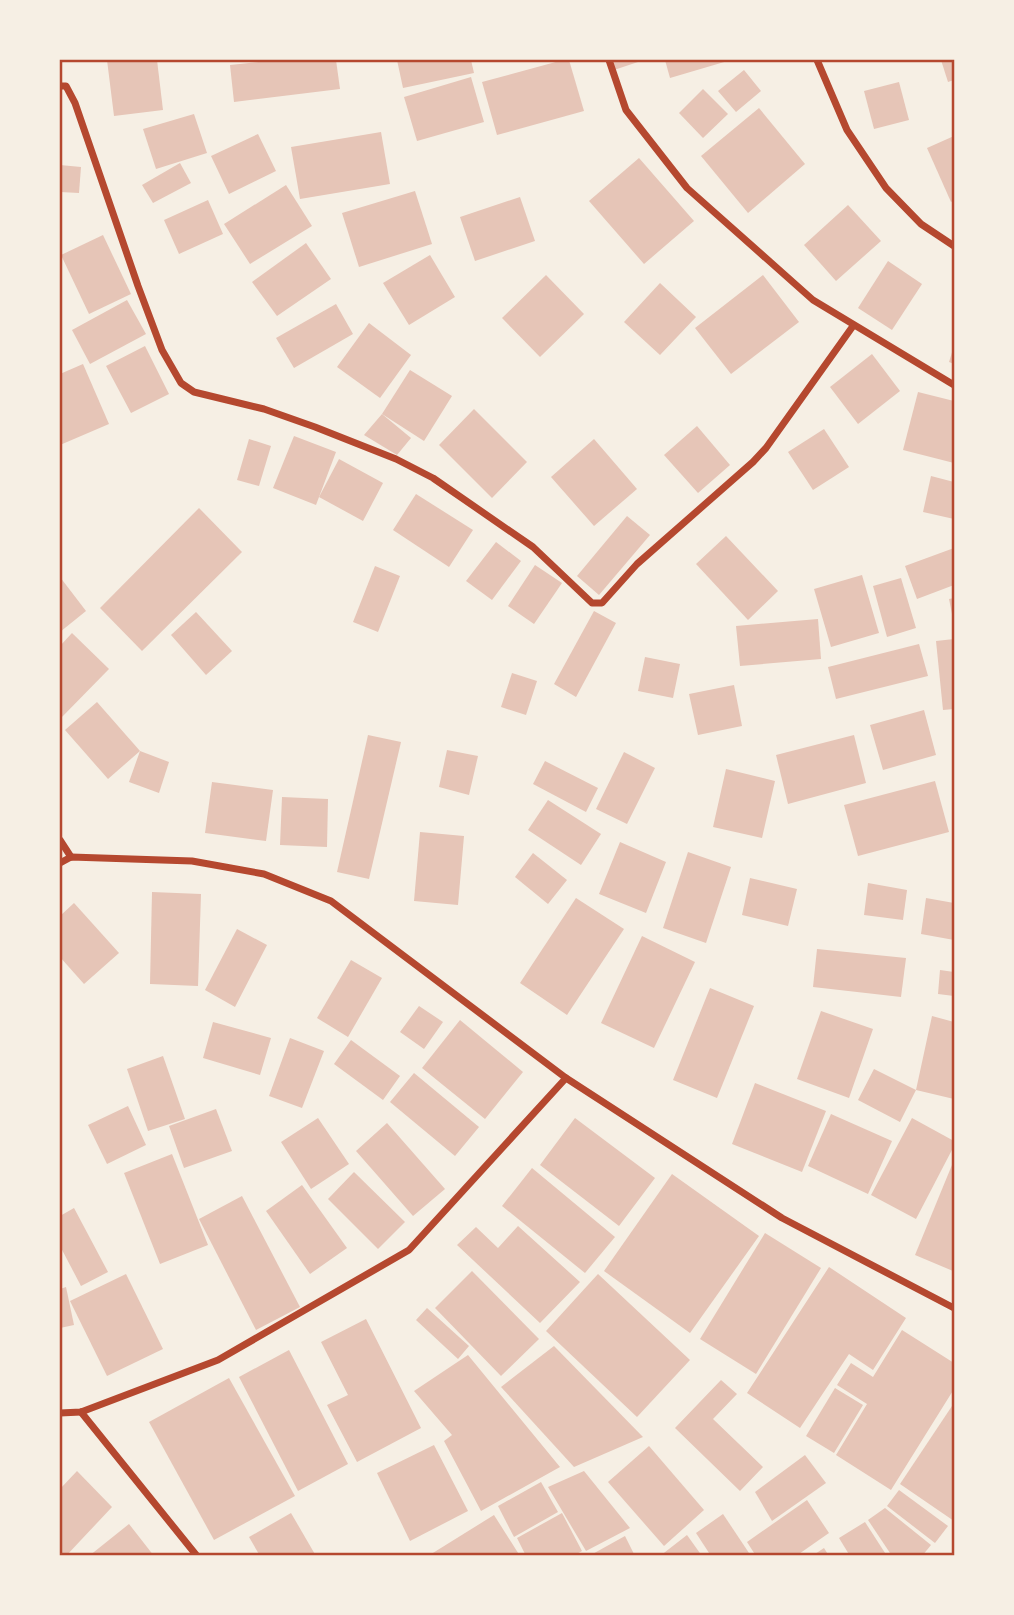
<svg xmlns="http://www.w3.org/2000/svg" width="1014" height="1615" font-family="'Fira Sans',sans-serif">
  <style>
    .building { fill: #e6c5b7 }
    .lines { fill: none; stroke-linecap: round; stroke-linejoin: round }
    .minor { stroke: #b5482f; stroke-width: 7 }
    .neatline { fill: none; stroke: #b5482f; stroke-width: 2.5 }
  </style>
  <rect width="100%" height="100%" fill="#f6efe4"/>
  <!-- building -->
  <g class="building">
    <polygon points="107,60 157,60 163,110 114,116"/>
    <polygon points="276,60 336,60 340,89 234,102 230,65"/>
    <polygon points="397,60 471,60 474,73 403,88"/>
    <polygon points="563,60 569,60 584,111 497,135 482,82"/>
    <polygon points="611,60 644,60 614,70"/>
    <polygon points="665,60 731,60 670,78"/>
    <polygon points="941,60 954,60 954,80 948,82"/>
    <polygon points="744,70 761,91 736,112 718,91"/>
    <polygon points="471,77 484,122 417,141 404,97"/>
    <polygon points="899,82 909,120 874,129 864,91"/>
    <polygon points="703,89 728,114 703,138 679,113"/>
    <polygon points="759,108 805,164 748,213 701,156"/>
    <polygon points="194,114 207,153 156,169 143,129"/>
    <polygon points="381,132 390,184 300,199 291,147"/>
    <polygon points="258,134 276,171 229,194 211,156"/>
    <polygon points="954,136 954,200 951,202 927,148"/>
    <polygon points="639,158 694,221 644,264 589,201"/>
    <polygon points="180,163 191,183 153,203 142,185"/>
    <polygon points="60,165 81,167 79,193 60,192"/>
    <polygon points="286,185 312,226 250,264 224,224"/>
    <polygon points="415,191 432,244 359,267 342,213"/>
    <polygon points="520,197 535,241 475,261 460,217"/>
    <polygon points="208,200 223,234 179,254 164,220"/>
    <polygon points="848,205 881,241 836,281 804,245"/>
    <polygon points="103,235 131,294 89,314 61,255"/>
    <polygon points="306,243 331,279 277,316 252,282"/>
    <polygon points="430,255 455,297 409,325 383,283"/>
    <polygon points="888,261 922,284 892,330 858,308"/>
    <polygon points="546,275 584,314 540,357 502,318"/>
    <polygon points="763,275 799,322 731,374 695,328"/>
    <polygon points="660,283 696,317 660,355 624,322"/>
    <polygon points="127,300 146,334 90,364 72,330"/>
    <polygon points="336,304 353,334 294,368 276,338"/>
    <polygon points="369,323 411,355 380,398 337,367"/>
    <polygon points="145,346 169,394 131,413 106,366"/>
    <polygon points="954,346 954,364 949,362"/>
    <polygon points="872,354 900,391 858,424 830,387"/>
    <polygon points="83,364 109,424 60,445 60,374"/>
    <polygon points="410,370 452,396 424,441 382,414"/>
    <polygon points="918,392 954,401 954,463 903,450"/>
    <polygon points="474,409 527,462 492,498 439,445"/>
    <polygon points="382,414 411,438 397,455 364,435"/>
    <polygon points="697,426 730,465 698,493 664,455"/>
    <polygon points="824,429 849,467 813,490 788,452"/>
    <polygon points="294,436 336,452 316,505 273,488"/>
    <polygon points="249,439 271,446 259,486 237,480"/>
    <polygon points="594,439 637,489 594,526 551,477"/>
    <polygon points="339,459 383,483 363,521 319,497"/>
    <polygon points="931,476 954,482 954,519 923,512"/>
    <polygon points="416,494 473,530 449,567 393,530"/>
    <polygon points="199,508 242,552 142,651 100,608"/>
    <polygon points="627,516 650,535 599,595 577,576"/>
    <polygon points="726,536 778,591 748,620 696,564"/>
    <polygon points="496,542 521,561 492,600 466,581"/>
    <polygon points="954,548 954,585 917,599 905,566"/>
    <polygon points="535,565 562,583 534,624 508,606"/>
    <polygon points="375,566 400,576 378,632 353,622"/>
    <polygon points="862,575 879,633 831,647 814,589"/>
    <polygon points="60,577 86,611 60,632"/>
    <polygon points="901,578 916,628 887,637 873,586"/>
    <polygon points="954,598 954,619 953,619 949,599"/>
    <polygon points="594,611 616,623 576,697 554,684"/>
    <polygon points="196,612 232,651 206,675 171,635"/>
    <polygon points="818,619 821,659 740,666 736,626"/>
    <polygon points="72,633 109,669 60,719 60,646"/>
    <polygon points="954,639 954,709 943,710 936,641"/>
    <polygon points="919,644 928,676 836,699 828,667"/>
    <polygon points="645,657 680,664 673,698 638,691"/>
    <polygon points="512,673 537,681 526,715 501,707"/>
    <polygon points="734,685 742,726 698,735 689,694"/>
    <polygon points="97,702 140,751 108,779 65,730"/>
    <polygon points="924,710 936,755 883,770 870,725"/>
    <polygon points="368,735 401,742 369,879 337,872"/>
    <polygon points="854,735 866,783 788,804 776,755"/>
    <polygon points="447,750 478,756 469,795 439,787"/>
    <polygon points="140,751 169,762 159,793 129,782"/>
    <polygon points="624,752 655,768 627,824 596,809"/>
    <polygon points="545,761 598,788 586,812 533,784"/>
    <polygon points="726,769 775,781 762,838 713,827"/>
    <polygon points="935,781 949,832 858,856 844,805"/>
    <polygon points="212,782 273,790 266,841 205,833"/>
    <polygon points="282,797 328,799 327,847 280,845"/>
    <polygon points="548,800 601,834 581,865 528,830"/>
    <polygon points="420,832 464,836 458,905 414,901"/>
    <polygon points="620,842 666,862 646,913 599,894"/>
    <polygon points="688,852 731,867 706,943 663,928"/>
    <polygon points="533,853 567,880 548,904 515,877"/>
    <polygon points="750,878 797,889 788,926 742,915"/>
    <polygon points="868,883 907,890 903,920 864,915"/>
    <polygon points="152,892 201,894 198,986 150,984"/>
    <polygon points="576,898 624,929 567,1015 520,983"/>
    <polygon points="926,898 954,903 954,940 921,934"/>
    <polygon points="74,903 119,953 84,984 60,957 60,916"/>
    <polygon points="237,929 267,945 235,1007 205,990"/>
    <polygon points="642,936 695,962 654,1048 601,1023"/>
    <polygon points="817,949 906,958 901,997 813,987"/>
    <polygon points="351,960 382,978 348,1037 317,1018"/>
    <polygon points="940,970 954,972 954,996 938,994"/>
    <polygon points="710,988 754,1006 717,1098 673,1080"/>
    <polygon points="419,1006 443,1022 424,1049 400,1032"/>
    <polygon points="821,1011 873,1029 849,1098 797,1079"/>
    <polygon points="932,1016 954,1022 954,1099 916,1090 900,1122 858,1100 874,1069 916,1090"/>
    <polygon points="460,1020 523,1072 485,1119 422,1068"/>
    <polygon points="213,1022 271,1038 260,1075 203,1058"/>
    <polygon points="290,1038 324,1051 302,1108 269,1096"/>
    <polygon points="351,1040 400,1076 383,1100 334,1064"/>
    <polygon points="163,1056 185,1119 148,1131 127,1069"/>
    <polygon points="414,1073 479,1127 455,1156 390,1102"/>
    <polygon points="755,1083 826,1111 802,1172 732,1144"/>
    <polygon points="128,1106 146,1145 107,1164 88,1125"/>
    <polygon points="216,1109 232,1151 184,1168 169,1126"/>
    <polygon points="831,1114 892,1141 868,1194 808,1166"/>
    <polygon points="318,1118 349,1164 311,1189 281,1142"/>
    <polygon points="575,1118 655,1178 619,1226 540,1165"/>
    <polygon points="912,1118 954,1141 954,1146 916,1219 871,1195"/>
    <polygon points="387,1123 445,1189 413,1216 356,1151"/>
    <polygon points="172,1154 208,1245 160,1264 124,1173"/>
    <polygon points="954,1160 954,1269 953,1271 915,1255"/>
    <polygon points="532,1168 615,1237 585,1273 502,1206"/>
    <polygon points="354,1172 405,1222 378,1249 328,1199"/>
    <polygon points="672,1174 759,1236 690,1333 604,1271"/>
    <polygon points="302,1185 347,1248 310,1274 266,1211"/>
    <polygon points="242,1196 300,1307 256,1330 199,1219"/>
    <polygon points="74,1208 108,1272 81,1286 60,1246 60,1216"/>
    <polygon points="518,1226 580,1282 540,1323 457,1245 476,1227 498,1248"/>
    <polygon points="765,1233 821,1268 756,1374 700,1339"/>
    <polygon points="829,1267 906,1318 873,1370 849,1354 800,1428 747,1393"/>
    <polygon points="472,1271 539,1339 501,1376 435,1308"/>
    <polygon points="126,1274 163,1349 107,1376 70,1301"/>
    <polygon points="598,1274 690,1360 637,1417 546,1331"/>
    <polygon points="66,1287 74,1325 60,1328 60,1289"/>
    <polygon points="427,1308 469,1346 458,1359 416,1320"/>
    <polygon points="366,1319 421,1428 357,1462 327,1405 348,1395 321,1342"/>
    <polygon points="902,1330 954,1363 954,1389 891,1490 836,1455 867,1404 837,1385 851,1363 873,1377"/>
    <polygon points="554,1346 643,1437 574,1467 501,1387"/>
    <polygon points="289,1350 348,1464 298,1491 239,1377"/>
    <polygon points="468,1355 560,1467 481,1511 444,1441 452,1435 414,1391"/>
    <polygon points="229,1378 295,1496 214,1540 149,1422"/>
    <polygon points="721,1380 737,1394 713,1419 763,1467 740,1491 675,1428"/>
    <polygon points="835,1388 863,1405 834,1453 806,1436"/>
    <polygon points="954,1403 954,1521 900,1484"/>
    <polygon points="434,1445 468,1511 410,1541 377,1473"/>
    <polygon points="649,1446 704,1510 664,1546 608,1482"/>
    <polygon points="805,1455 826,1483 772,1521 755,1492"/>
    <polygon points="77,1471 112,1507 66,1556 60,1556 60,1489"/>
    <polygon points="584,1471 630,1528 586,1551 548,1487"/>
    <polygon points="541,1482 558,1512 514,1537 498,1506"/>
    <polygon points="899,1490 948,1526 935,1543 887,1506"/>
    <polygon points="807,1500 829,1533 796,1556 756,1556 747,1542"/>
    <polygon points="885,1508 931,1545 922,1556 892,1556 868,1520"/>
    <polygon points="291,1513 316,1556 260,1556 249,1537"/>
    <polygon points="562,1513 582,1551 573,1556 526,1556 517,1538"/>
    <polygon points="723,1514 751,1556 711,1556 696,1533"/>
    <polygon points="494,1515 520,1556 428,1556"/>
    <polygon points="865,1522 887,1556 850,1556 839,1538"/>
    <polygon points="129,1524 154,1556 89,1556"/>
    <polygon points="687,1535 702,1556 660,1556"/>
    <polygon points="625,1536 635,1556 589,1556"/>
    <polygon points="824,1548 829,1556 812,1556"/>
  </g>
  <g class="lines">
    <!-- minor -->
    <g class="minor">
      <polyline points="609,60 626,110 687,188 813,300 954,385"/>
      <polyline points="817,60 847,130 886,188 921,224 954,246"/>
      <polyline points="60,86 66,86 75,103 138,286 162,350 181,383 194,392 264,409 315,427 396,459 433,478 533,547 592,603 602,603 637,564 753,462 766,448 853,326"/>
      <polyline points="60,840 71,857"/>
      <polyline points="60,863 71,857 192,861 264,874 331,901 566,1078 782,1218 954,1308"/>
      <polyline points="81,1412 197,1556"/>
      <polyline points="60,1413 81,1412 218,1360 409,1250 566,1078"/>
    </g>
  </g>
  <!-- border -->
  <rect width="1014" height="1615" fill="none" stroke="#f6efe4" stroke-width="122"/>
  <rect x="61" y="61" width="892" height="1493" class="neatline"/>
</svg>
